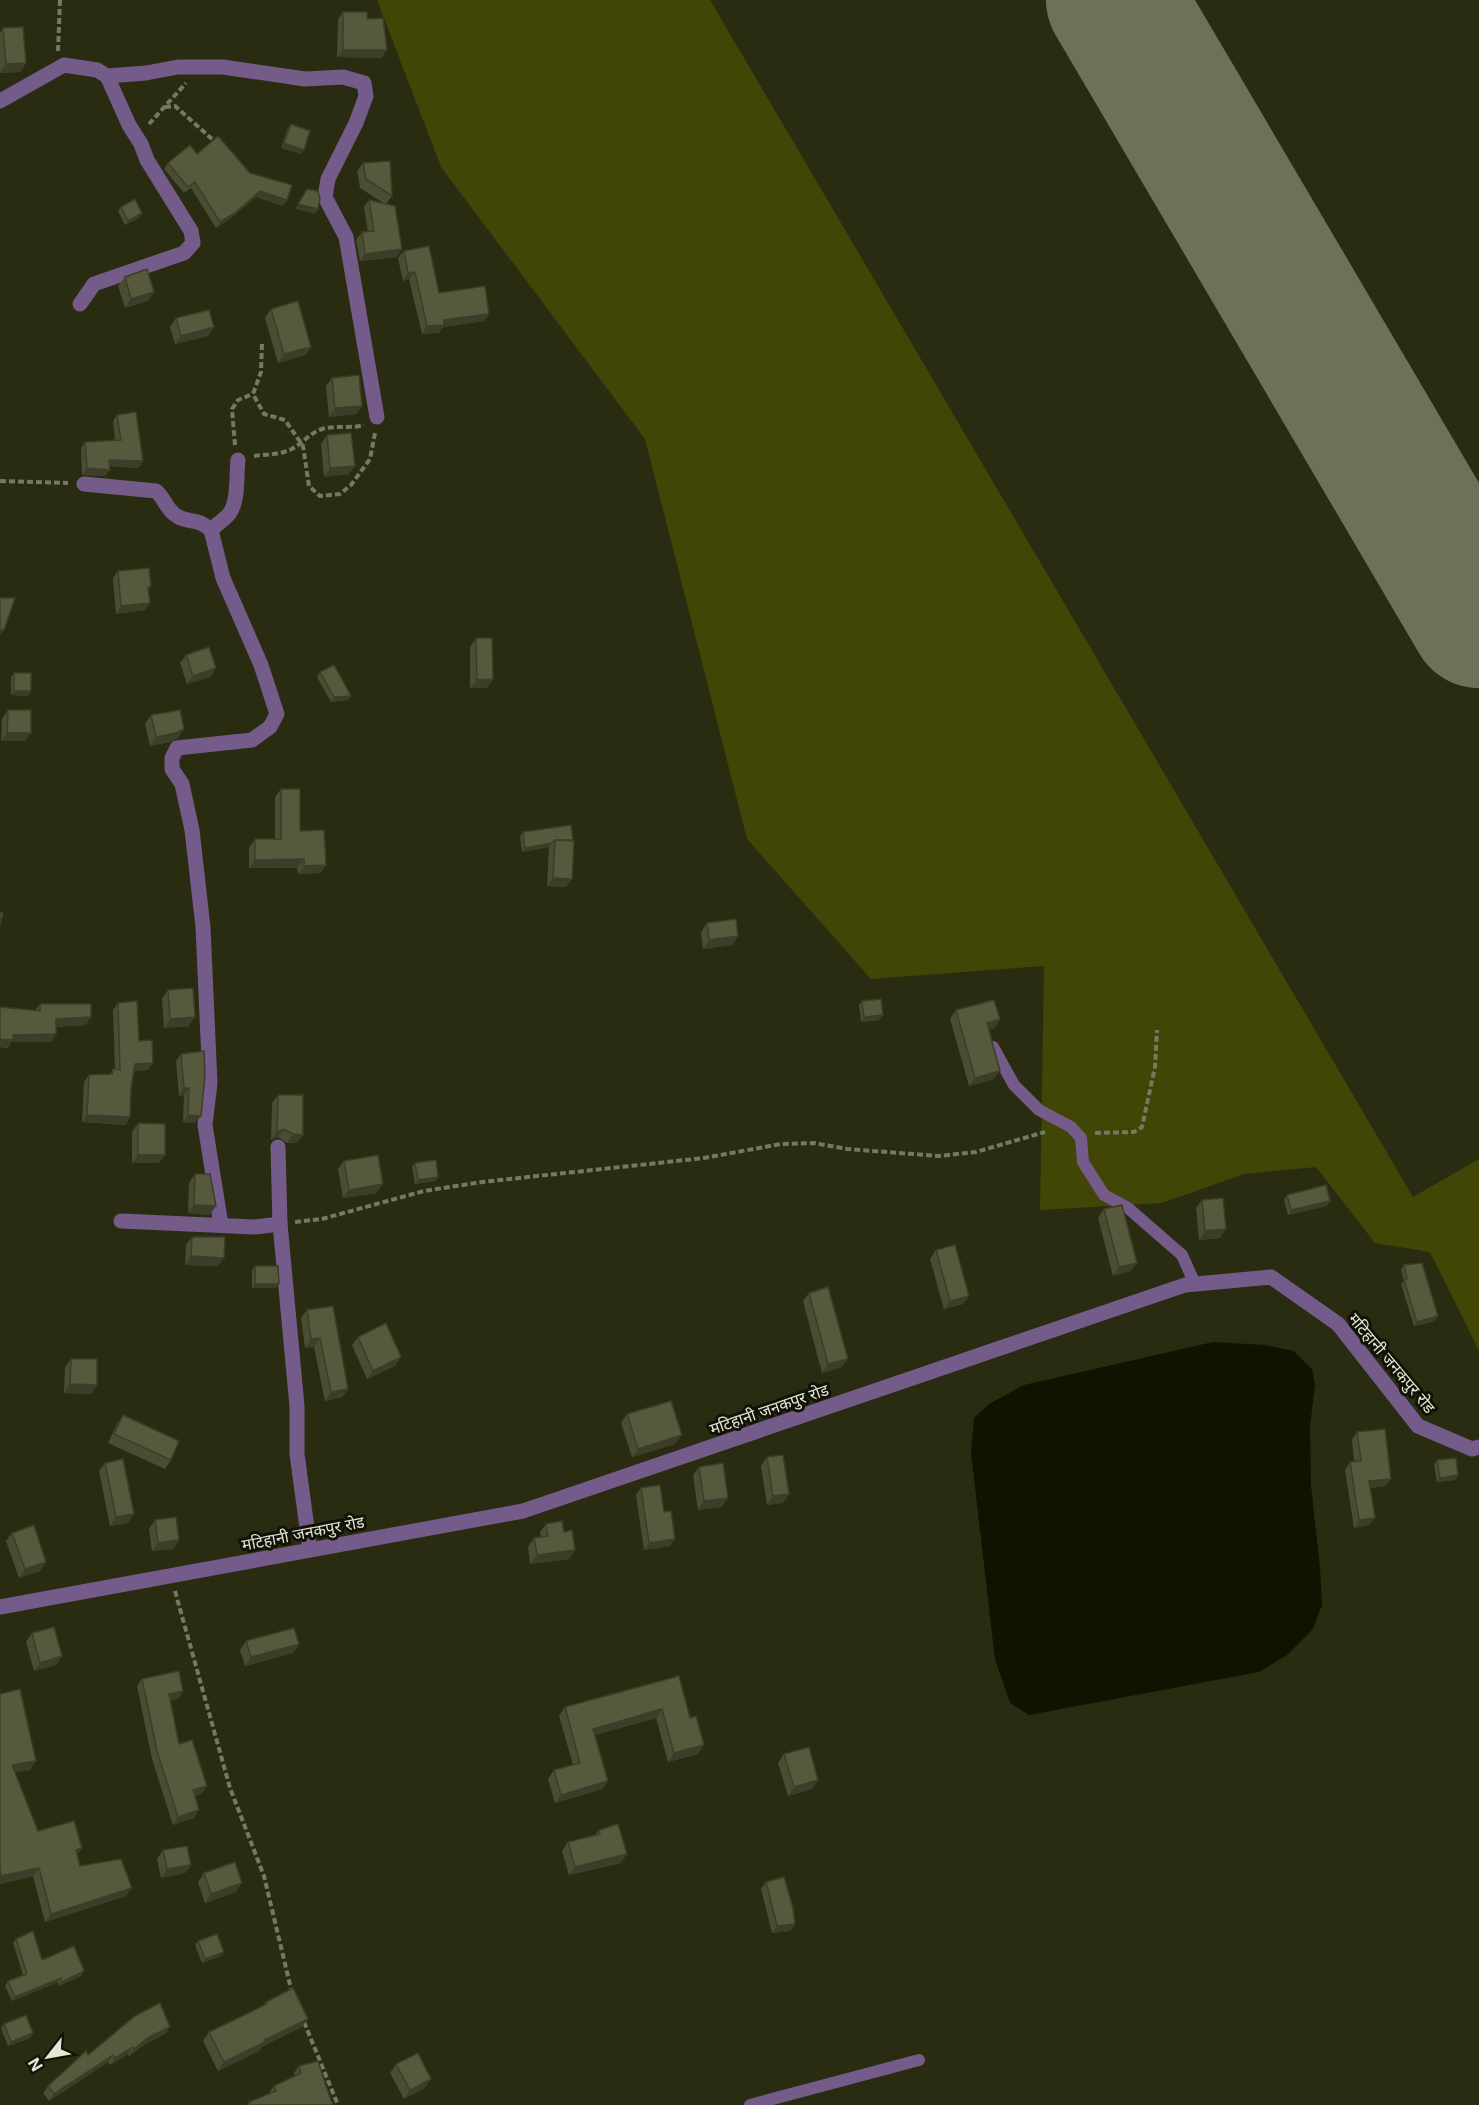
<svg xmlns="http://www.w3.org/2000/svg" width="1479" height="2105" font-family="Inter,'Noto Sans Devanagari',sans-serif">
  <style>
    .green { fill: #414607 }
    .water { fill: #111300 }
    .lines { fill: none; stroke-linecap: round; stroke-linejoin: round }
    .runway { stroke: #6e715a; stroke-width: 138 }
    .path { stroke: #767961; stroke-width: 4; stroke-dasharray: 6 3; stroke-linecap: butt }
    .service { stroke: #745b89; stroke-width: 12 }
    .minor { stroke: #745b89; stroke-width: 15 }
    .wall { fill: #4a4d34 }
    .shaded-wall { fill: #3c3e2a }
    .building { fill: #56593c; stroke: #3c3e2a; stroke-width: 1.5 }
    .labels { text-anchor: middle; stroke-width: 6; stroke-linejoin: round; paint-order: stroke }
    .street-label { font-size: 16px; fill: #e4e6d6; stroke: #121308 }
  </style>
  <rect width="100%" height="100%" fill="#292c10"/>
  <!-- green -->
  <polygon class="green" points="377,0 710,0 1413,1197 1479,1159 1479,1351 1430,1252 1375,1243 1316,1167 1244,1174 1162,1203 1040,1210 1044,966 871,979 747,839 645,439 441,167"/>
  <!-- water -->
  <polygon class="water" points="1213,1342 1265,1345 1294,1351 1312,1369 1315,1384 1310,1426 1311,1486 1320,1568 1322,1605 1313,1629 1287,1655 1259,1672 1029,1715 1010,1703 995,1659 971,1453 974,1418 989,1404 1024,1385"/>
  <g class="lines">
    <!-- runway -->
    <polyline class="runway" points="1115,0 1479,619"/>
    <!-- path -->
    <g class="path">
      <polyline points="58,51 60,0"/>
      <polyline points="165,107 175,106 212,139"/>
      <polyline points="149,124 186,83"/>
      <polyline points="262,344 261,372 253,394 264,414 285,420 303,446 309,486 320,496 340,494 351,485 370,459 375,433"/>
      <polyline points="235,445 232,409 238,400 253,394"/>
      <path d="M254,456C267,454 284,455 295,447C305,441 310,433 322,429C335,425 351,429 364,425"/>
      <polyline points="0,481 68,483"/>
      <polyline points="1095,1133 1134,1132 1142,1127 1155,1067 1157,1030"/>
      <polyline points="295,1222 322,1219 424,1191 482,1182 704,1158 781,1144 814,1143 847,1149 939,1156 976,1152 1045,1132"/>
      <polyline points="175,1591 230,1788 264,1876 292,1993"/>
      <polyline points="304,2022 338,2105"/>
    </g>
    <!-- service -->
    <g class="service">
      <polyline points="993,1047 1014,1085 1039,1110 1071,1127 1081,1138 1083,1162 1104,1195 1128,1208 1182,1255 1195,1284"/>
      <polyline points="750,2105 919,2060"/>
    </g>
    <!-- minor -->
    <g class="minor">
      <polyline points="107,76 146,73 178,67 223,67 305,79 343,77 364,83 366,96 356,123 328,179 325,197 346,237 377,417"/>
      <polyline points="0,101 64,65 97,70 107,76 129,125 141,144 147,160 191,231 193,243 184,253 94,284 80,304"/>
      <path d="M84,484L156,491C165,498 166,510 177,516C190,524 197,517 211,530"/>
      <polyline points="278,1147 280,1224 297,1406 297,1454 310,1550"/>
      <polyline points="121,1221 254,1227 280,1224"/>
      <path d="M221,1225L205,1125L210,1083L203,927L192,830L182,784L172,769V758L177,748L252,740L270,727L277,714L261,665L223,578L211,530C217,524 224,520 229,514C239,501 236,476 238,460"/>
      <polyline points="0,1607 523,1511 1185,1285 1271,1277 1338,1324 1418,1426 1472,1449 1479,1447"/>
    </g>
  </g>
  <!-- wall -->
  <g class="wall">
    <polygon points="343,12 367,19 382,58 337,57 338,19"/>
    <polygon points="3,28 26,63 20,72 0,73 0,33"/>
    <polygon points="291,124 304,150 301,154 281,148 288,128"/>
    <polygon points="197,154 250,173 283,206 256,197 231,218 216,228 191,188 184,193 164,169 168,163"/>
    <polygon points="363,163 392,196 386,204 397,257 360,261 356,240 362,232 368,232 364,207 369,200 385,204 360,188 357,171"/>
    <polygon points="121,207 142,213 139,218 125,225 118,211"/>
    <polygon points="404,251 439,293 489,314 484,321 443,327 439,333 422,334 409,279 403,281 398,258"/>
    <polygon points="125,277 154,292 148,301 125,308 118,286"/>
    <polygon points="271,309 311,347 305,355 278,363 265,318"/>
    <polygon points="176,318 214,327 208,336 175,344 170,327"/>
    <polygon points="332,378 362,406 356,414 329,417 326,386"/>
    <polygon points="117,415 143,461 138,468 110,466 105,476 82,475 81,448 85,442 115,441 113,421"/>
    <polygon points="327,435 349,474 324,477 321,444"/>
    <polygon points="118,571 151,586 148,591 145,610 116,614 113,578"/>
    <polygon points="476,638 493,679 487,688 470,688 470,647"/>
    <polygon points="186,655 216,668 210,677 187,684 180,663"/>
    <polygon points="320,672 348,700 331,702 317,677"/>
    <polygon points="14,673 31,691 28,696 11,695 11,677"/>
    <polygon points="8,710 25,741 1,741 2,719"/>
    <polygon points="151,715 178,738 170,742 150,746 145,724"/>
    <polygon points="281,789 300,831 326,865 320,873 298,874 297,868 249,868 249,848 255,839 275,839 275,797"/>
    <polygon points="523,832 573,841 566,887 547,886 549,847 522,852 520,836"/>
    <polygon points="707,923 738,936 732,945 703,949 701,932"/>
    <polygon points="168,990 189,1026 164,1028 162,999"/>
    <polygon points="862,1001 880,1020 861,1022 859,1005"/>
    <polygon points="118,1003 139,1041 148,1070 134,1071 131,1088 130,1117 125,1125 82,1122 84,1082 89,1075 110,1074 113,1069 115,1069 113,1010"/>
    <polygon points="40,1004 86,1025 56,1027 51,1042 11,1042 8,1048 0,1047 35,1011"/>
    <polygon points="956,1010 1000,1019 995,1028 989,1029 1000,1071 994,1079 969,1086 950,1019"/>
    <polygon points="181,1054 201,1116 195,1123 183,1122 184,1095 179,1096 176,1061"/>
    <polygon points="278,1095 297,1143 287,1143 278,1137 271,1140 272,1103"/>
    <polygon points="138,1123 159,1163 132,1163 132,1132"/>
    <polygon points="344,1161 377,1193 343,1198 338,1169"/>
    <polygon points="415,1163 438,1177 435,1181 415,1184 412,1167"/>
    <polygon points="195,1174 216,1206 209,1215 188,1213 189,1183"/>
    <polygon points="1287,1195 1327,1206 1288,1215 1284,1200"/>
    <polygon points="1202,1200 1220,1238 1199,1240 1196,1208"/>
    <polygon points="1104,1209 1137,1263 1131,1271 1113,1276 1098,1218"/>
    <polygon points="192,1237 218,1266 185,1265 186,1245"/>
    <polygon points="936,1250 963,1304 944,1309 930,1259"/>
    <polygon points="1404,1265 1435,1321 1414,1326 1401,1284 1404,1281 1401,1270"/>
    <polygon points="255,1266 276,1288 252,1288 252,1270"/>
    <polygon points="809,1293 842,1367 822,1373 803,1301"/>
    <polygon points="307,1310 348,1389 342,1397 325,1401 314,1347 305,1348 301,1318"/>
    <polygon points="358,1337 401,1357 395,1366 367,1379 352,1345"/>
    <polygon points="71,1359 97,1385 91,1394 64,1393 65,1367"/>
    <polygon points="627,1414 675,1444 632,1457 621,1423"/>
    <polygon points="123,1415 171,1460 165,1469 108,1443 117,1424"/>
    <polygon points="1357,1432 1385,1486 1370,1488 1375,1518 1369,1525 1354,1528 1345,1470 1350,1462 1354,1462 1352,1440"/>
    <polygon points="767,1457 789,1494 783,1503 767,1505 761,1466"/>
    <polygon points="1437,1460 1458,1475 1455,1480 1437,1482 1434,1464"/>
    <polygon points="105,1463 128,1523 110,1526 99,1471"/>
    <polygon points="699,1467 722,1507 698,1510 693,1475"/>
    <polygon points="641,1488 664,1512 670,1546 644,1550 636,1495"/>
    <polygon points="155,1520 179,1540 173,1549 152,1551 149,1529"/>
    <polygon points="546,1524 575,1550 569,1559 530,1564 528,1547 534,1538 541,1537 540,1532"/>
    <polygon points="12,1533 46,1562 40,1571 19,1578 6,1541"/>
    <polygon points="32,1633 56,1665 34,1671 26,1642"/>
    <polygon points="246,1641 299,1644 293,1653 245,1666 240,1650"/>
    <polygon points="679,1676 698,1754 668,1762 656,1718 595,1735 608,1781 602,1789 555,1803 548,1779 554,1770 573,1765 559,1716 565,1707"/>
    <polygon points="142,1679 183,1691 178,1699 170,1701 179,1744 207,1786 201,1794 194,1796 194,1818 173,1825 152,1759 137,1686"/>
    <polygon points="0,1694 30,1770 14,1772 38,1831 77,1855 80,1866 126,1896 45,1922 33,1876 0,1884"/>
    <polygon points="784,1754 818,1780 812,1789 788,1796 778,1763"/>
    <polygon points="599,1830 621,1863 569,1875 562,1851 568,1842 595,1835"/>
    <polygon points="163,1850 191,1865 185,1873 161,1878 157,1859"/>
    <polygon points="204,1873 236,1892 205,1903 198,1882"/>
    <polygon points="766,1882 795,1924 790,1931 772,1933 761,1889"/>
    <polygon points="16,1939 42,1960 81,1976 59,1986 58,1982 12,2001 5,1986 8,1981 23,1975 13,1943"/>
    <polygon points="198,1941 221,1956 202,1963 195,1945"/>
    <polygon points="266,2002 302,2027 261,2047 259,2051 218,2071 203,2041 209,2032 263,2006"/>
    <polygon points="4,2024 33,2033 30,2038 8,2046 1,2028"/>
    <polygon points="170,2027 165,2034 144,2045 129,2056 128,2054 110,2065 108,2062 49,2101 43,2093 48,2086 88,2055"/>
    <polygon points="396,2064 425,2088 404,2099 390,2073"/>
    <polygon points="299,2066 327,2089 333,2105 247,2105 249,2102 269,2094 269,2093 274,2086 295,2076 294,2073"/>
  </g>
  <!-- shaded-wall -->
  <g class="shaded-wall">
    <polygon points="343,50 387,50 382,58 337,57"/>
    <polygon points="26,63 20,72 0,73 6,64"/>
    <polygon points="284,143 304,150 301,154 281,148"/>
    <polygon points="260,191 287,200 283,206 256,197 231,218 216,228 220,222"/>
    <polygon points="298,204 318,209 315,214 295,209"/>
    <polygon points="142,213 139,218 125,225 128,221"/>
    <polygon points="402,249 397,257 360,261 365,254"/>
    <polygon points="415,272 409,279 403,281 408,273"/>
    <polygon points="154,292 148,301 125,308 131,299"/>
    <polygon points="489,314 484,321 443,327 439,333 422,334 427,326 444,320"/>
    <polygon points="214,327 208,336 175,344 181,336"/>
    <polygon points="311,347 305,355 278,363 284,354"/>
    <polygon points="362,406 356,414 329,417 335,408"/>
    <polygon points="109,460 143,461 138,468 105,466"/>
    <polygon points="355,466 349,474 324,477 330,468"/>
    <polygon points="87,468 110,470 105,476 82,475"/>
    <polygon points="150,603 145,610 116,614 121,606"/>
    <polygon points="0,629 4,630 1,634 0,634"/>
    <polygon points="216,668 210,677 187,684 193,676"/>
    <polygon points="493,679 487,688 470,688 477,680"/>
    <polygon points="14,691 31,691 28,696 11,695"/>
    <polygon points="351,696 348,700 331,702 334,697"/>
    <polygon points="184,729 178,738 170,742 150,746 156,737"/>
    <polygon points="7,733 31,733 25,741 1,741"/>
    <polygon points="552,843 549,847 522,852 525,848"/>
    <polygon points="304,859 297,868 249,868 255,860"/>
    <polygon points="326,865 320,873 298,874 304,866"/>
    <polygon points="553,878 572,879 566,887 547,886"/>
    <polygon points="738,936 732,945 703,949 709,940"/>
    <polygon points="883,1015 880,1020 861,1022 864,1017"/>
    <polygon points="91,1017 86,1025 51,1027 56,1019"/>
    <polygon points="195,1017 189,1026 164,1028 170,1019"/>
    <polygon points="1000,1019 995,1028 981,1032 987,1023"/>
    <polygon points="56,1034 51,1042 11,1042 8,1048 0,1047 0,1039 13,1035"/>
    <polygon points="153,1063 148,1070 130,1071 135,1064"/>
    <polygon points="1000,1071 994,1079 969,1086 975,1078"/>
    <polygon points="184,1088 189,1088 184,1095 179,1096"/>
    <polygon points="87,1115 130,1117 125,1125 82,1122"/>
    <polygon points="188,1115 201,1116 195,1123 183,1122"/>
    <polygon points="284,1129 278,1137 271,1140 277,1132"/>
    <polygon points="293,1134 303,1135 297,1143 287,1143"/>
    <polygon points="138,1155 165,1155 159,1163 132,1163"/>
    <polygon points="438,1177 435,1181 415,1184 418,1180"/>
    <polygon points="383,1184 377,1193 343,1198 349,1190"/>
    <polygon points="1330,1201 1327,1206 1288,1215 1291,1210"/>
    <polygon points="194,1205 216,1206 209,1215 188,1213"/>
    <polygon points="1226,1229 1220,1238 1199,1240 1205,1231"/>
    <polygon points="191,1256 224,1258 218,1266 185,1265"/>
    <polygon points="1137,1263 1131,1271 1113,1276 1119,1267"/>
    <polygon points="255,1284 279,1284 276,1288 252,1288"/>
    <polygon points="969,1296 963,1304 944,1309 950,1301"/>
    <polygon points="1438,1316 1435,1321 1414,1326 1417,1322"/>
    <polygon points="320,1338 314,1347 305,1348 311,1339"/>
    <polygon points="401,1357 395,1366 367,1379 373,1371"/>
    <polygon points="848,1359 842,1367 822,1373 828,1364"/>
    <polygon points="70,1384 97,1385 91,1394 64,1393"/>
    <polygon points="348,1389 342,1397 325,1401 331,1392"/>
    <polygon points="682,1435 675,1444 632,1457 638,1449"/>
    <polygon points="1458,1475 1455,1480 1437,1482 1440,1478"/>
    <polygon points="1391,1479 1385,1486 1364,1489 1369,1481"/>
    <polygon points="789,1494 783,1503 767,1505 773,1496"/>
    <polygon points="728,1498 722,1507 698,1510 704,1501"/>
    <polygon points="134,1514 128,1523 110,1526 116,1517"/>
    <polygon points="1375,1518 1369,1525 1354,1528 1359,1520"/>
    <polygon points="675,1539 670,1546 644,1550 649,1543"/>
    <polygon points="179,1540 173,1549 152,1551 158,1543"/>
    <polygon points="575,1550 569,1559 530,1564 537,1555"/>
    <polygon points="46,1562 40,1571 19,1578 25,1569"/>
    <polygon points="299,1644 293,1653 245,1666 251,1657"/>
    <polygon points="62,1656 56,1665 34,1671 40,1663"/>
    <polygon points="183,1691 178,1699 164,1702 169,1694"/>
    <polygon points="662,1709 656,1718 588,1737 593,1729"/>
    <polygon points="704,1745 698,1754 668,1762 674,1753"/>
    <polygon points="36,1761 30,1770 6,1773 12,1765"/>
    <polygon points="818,1780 812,1789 788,1796 794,1787"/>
    <polygon points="608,1781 602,1789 555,1803 561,1795"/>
    <polygon points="207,1786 201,1794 187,1798 193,1790"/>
    <polygon points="199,1810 194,1818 173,1825 178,1817"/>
    <polygon points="82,1848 76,1856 76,1850"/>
    <polygon points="627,1854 621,1863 569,1875 575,1867"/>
    <polygon points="191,1865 185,1873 161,1878 167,1869"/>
    <polygon points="39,1868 33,1876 0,1884 0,1878 1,1876"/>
    <polygon points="242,1883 236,1892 205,1903 211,1894"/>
    <polygon points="132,1888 126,1896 45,1922 51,1914"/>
    <polygon points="795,1924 790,1931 772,1933 777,1926"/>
    <polygon points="224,1952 221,1956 202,1963 205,1959"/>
    <polygon points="84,1971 81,1976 59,1986 62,1982"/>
    <polygon points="61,1978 58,1982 12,2001 15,1997"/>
    <polygon points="308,2019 302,2027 261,2047 259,2051 218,2071 224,2062 264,2040"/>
    <polygon points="170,2027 165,2034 144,2045 129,2056 134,2049 149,2037"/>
    <polygon points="33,2033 30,2038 8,2046 11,2042"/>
    <polygon points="133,2047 128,2054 110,2065 115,2058"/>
    <polygon points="113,2055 108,2062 49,2101 54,2094"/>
    <polygon points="431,2079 425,2088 404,2099 410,2090"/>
  </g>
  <!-- building -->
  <g class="building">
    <polygon points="343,12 367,12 367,19 383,18 387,50 343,50"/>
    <polygon points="23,27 26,63 6,64 3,28"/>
    <polygon points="291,124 310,131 304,150 284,143"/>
    <polygon points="218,136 250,173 292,185 287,200 260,191 235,213 220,222 195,182 188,187 168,163 190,145 197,154"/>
    <polygon points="390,161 392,196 366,179 363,163"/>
    <polygon points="307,189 318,191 320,199 318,209 298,204"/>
    <polygon points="135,199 142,213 128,221 121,207"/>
    <polygon points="369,200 395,206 402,249 365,254 362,232 374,231"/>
    <polygon points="429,246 439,293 485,286 489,314 444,320 444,325 427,326 415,272 408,273 404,251"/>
    <polygon points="147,269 154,292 131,299 125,277"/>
    <polygon points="298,301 311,347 284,354 271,309"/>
    <polygon points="209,310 214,327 181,336 176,318"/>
    <polygon points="359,375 362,406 335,408 332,378"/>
    <polygon points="136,412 143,461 109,460 110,470 87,468 85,442 121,440 117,415"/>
    <polygon points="351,433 355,466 330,468 327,435"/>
    <polygon points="149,568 151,586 148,587 150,603 121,606 118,571"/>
    <polygon points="0,598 15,598 4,630 0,629"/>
    <polygon points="476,638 492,638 493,679 477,680"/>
    <polygon points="209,647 216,668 193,676 186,655"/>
    <polygon points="334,665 351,696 334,697 320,672"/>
    <rect x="14" y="673" width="17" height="18"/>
    <polygon points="8,710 31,710 31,733 7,733"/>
    <polygon points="180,710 184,729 176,733 156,737 151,715"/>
    <polygon points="281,789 300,789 300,831 324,830 326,865 304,866 304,859 255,860 255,839 281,839"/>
    <polygon points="571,825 573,840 555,840 552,843 525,848 523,832"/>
    <polygon points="555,840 574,841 572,879 553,878"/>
    <polygon points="0,912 3,913 0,926"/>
    <polygon points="736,919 738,936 709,940 707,923"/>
    <polygon points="193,988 195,1017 170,1019 168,990"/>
    <polygon points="881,999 883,1015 864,1017 862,1001"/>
    <polygon points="994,1000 1000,1019 987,1023 1000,1071 975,1078 956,1010"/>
    <polygon points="137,1001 139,1041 152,1040 153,1063 135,1064 131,1088 130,1117 87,1115 89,1075 112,1074 113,1069 120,1070 118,1003"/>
    <polygon points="40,1004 91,1004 91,1017 56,1019 56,1034 13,1035 13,1040 0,1039 0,1007 40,1011"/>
    <polygon points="204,1051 205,1075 201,1116 188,1115 189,1088 184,1088 181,1054"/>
    <polygon points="278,1095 303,1095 303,1135 293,1134 284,1129 277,1132"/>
    <polygon points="138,1123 165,1124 165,1155 138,1155"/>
    <polygon points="378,1155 383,1184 349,1190 344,1161"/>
    <polygon points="436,1160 438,1177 418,1180 415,1163"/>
    <polygon points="195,1174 210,1174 216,1206 194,1205"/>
    <polygon points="1326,1185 1330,1201 1291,1210 1287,1195"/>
    <polygon points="1223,1198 1226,1229 1205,1231 1202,1200"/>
    <polygon points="1122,1205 1137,1263 1119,1267 1104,1209"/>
    <polygon points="192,1237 225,1237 224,1258 191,1256"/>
    <polygon points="955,1245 969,1296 950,1301 936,1250"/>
    <polygon points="1422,1263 1438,1316 1417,1322 1404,1280 1407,1279 1404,1265"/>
    <polygon points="255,1266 278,1266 279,1284 255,1284"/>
    <polygon points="828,1287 848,1359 828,1364 809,1293"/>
    <polygon points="333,1306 348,1389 331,1392 320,1338 311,1339 307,1310"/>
    <polygon points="386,1323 401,1357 373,1371 358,1337"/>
    <polygon points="71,1359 97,1359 97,1385 70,1384"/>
    <polygon points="671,1401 682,1435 638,1449 627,1414"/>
    <polygon points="123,1415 179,1441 171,1460 114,1434"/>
    <polygon points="1385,1429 1391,1479 1369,1481 1375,1518 1359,1520 1350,1462 1361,1461 1357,1432"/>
    <polygon points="783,1455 789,1494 773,1496 767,1457"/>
    <polygon points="1456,1458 1458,1475 1440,1478 1437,1460"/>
    <polygon points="123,1459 134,1514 116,1517 105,1463"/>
    <polygon points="723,1463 728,1498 704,1501 699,1467"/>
    <polygon points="660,1485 664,1512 671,1511 675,1539 649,1543 641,1488"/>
    <polygon points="176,1517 179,1540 158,1543 155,1520"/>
    <polygon points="562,1521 564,1532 572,1530 575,1550 537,1555 534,1538 548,1536 546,1524"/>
    <polygon points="34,1525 46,1562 25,1569 12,1533"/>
    <polygon points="54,1627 62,1656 40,1663 32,1633"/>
    <polygon points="294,1628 299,1644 251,1657 246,1641"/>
    <polygon points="179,1671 183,1691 169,1694 179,1744 192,1740 207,1786 193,1790 199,1810 178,1817 157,1751 142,1679"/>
    <polygon points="679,1676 690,1718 696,1716 704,1745 674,1753 662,1709 593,1729 608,1781 561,1795 554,1770 580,1763 565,1707"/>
    <polygon points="20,1689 36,1761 12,1765 38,1831 74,1821 82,1848 76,1850 80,1866 121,1859 132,1888 51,1914 39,1868 1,1876 0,1868 0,1694"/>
    <polygon points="809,1747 818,1780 794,1787 784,1754"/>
    <polygon points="618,1824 627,1854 575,1867 568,1842 600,1834 599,1830"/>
    <polygon points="187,1846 191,1865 167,1869 163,1850"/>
    <polygon points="235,1862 242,1883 211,1894 204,1873"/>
    <polygon points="784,1877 793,1908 795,1924 777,1926 766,1882"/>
    <polygon points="33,1931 42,1960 74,1946 84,1971 62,1982 61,1978 15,1997 8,1981 27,1974 16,1939"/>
    <polygon points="217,1934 224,1952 205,1959 198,1941"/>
    <polygon points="293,1988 308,2019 264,2040 265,2042 224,2062 209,2032 267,2004 266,2002"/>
    <polygon points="160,2003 170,2027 149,2037 134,2049 133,2047 115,2058 113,2055 54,2094 48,2086 86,2051 88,2055 135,2016"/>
    <polygon points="26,2015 33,2033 11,2042 4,2024"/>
    <polygon points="418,2053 431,2079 410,2090 396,2064"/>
    <polygon points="318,2061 327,2089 333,2105 251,2105 249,2102 276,2091 274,2086 301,2073 299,2066"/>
  </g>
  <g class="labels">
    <!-- street labels -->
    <g class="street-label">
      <text transform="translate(1392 1363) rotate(50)" y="6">मटिहानी जनकपुर रोड</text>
      <text transform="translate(769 1409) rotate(-19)" y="6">मटिहानी जनकपुर रोड</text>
      <text transform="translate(303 1533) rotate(-11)" y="6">मटिहानी जनकपुर रोड</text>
    </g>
  </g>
  <!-- north arrow -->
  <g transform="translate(48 2057) rotate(239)" stroke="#121308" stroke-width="4.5" paint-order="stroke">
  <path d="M0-4.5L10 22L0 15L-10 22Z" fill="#e4e6d6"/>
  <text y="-9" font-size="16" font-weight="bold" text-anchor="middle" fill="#e4e6d6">N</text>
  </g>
</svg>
